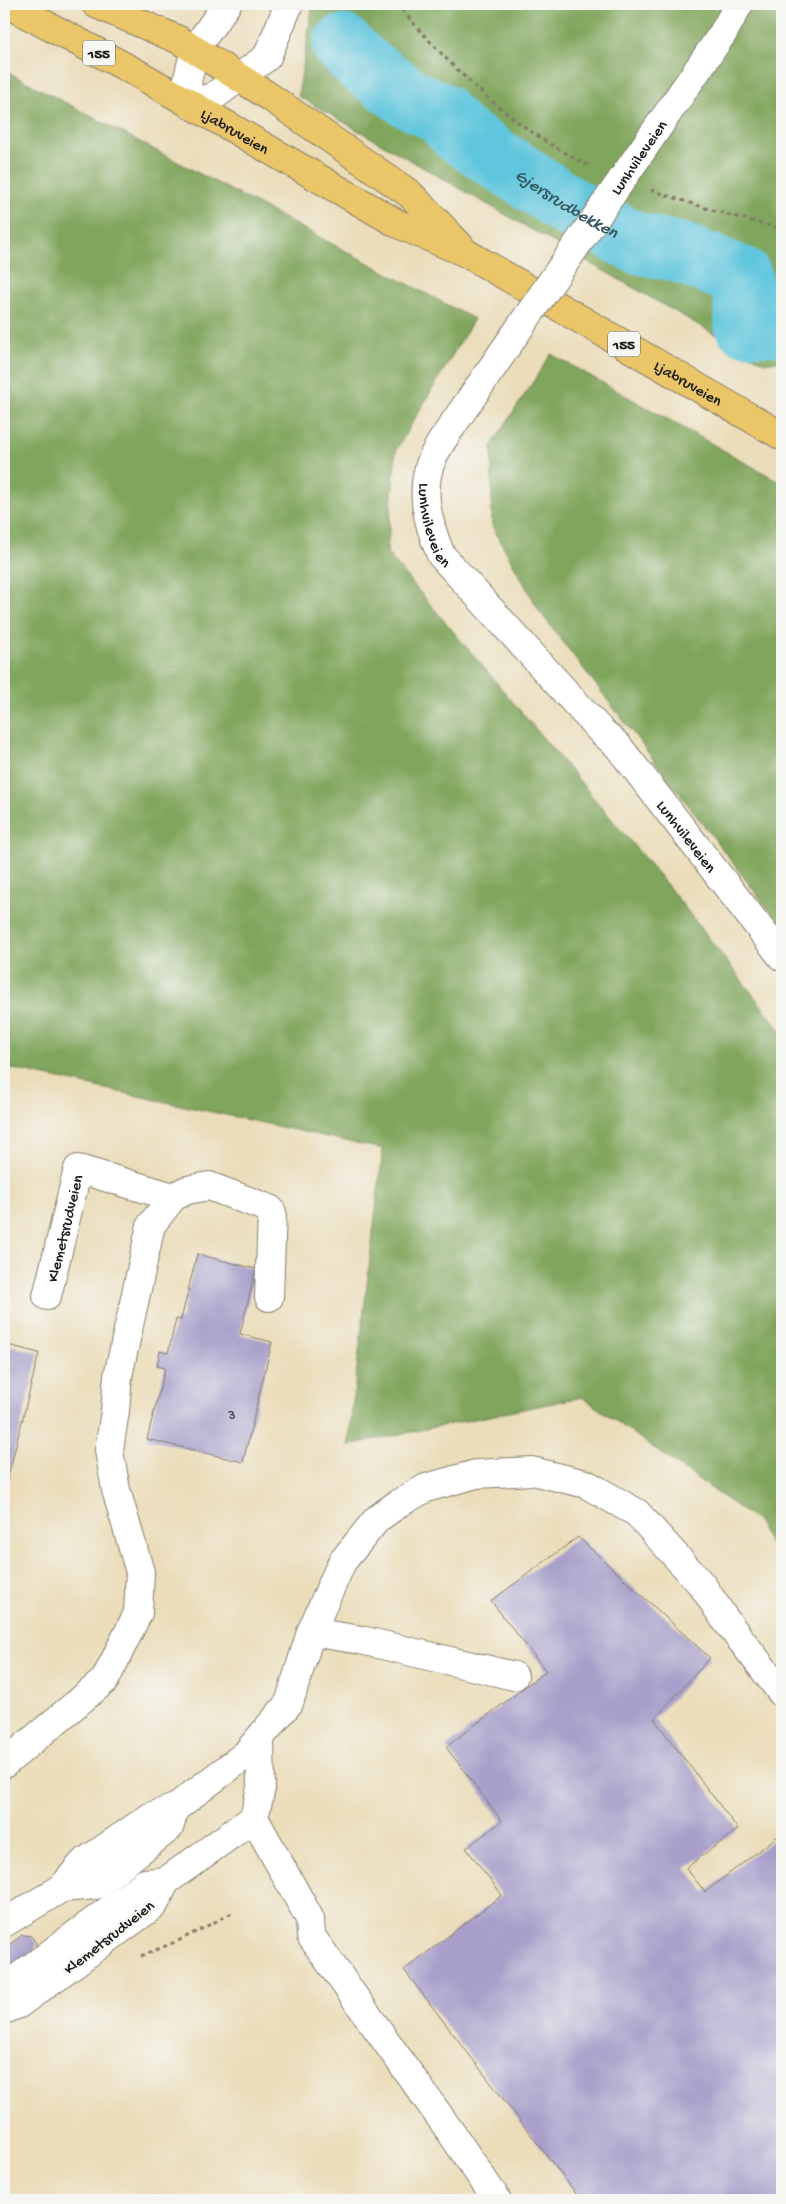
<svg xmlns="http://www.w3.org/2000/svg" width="786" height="2204" font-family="'Gochi Hand',sans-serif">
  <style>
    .forest { fill: #80a55b; stroke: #4e603c }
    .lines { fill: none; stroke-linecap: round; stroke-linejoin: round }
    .river { stroke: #60c6dd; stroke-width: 61 }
    .building { fill: #a8a0ca }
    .minor-casing { stroke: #847c6b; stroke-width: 30 }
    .major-casing { stroke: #847c6b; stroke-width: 30 }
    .path { stroke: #847c6b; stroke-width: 3; stroke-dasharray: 4 4; stroke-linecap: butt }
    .minor { stroke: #fff; stroke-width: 28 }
    .major { stroke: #ebc669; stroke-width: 28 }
    .minor-bridge-casing { stroke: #847c6b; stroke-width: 30; stroke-linecap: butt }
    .minor-bridge { stroke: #fff; stroke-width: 28 }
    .labels { text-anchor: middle; stroke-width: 4.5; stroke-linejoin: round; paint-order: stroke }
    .number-label { font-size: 14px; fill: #3f3d48 }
    .shield { fill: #f6f6f2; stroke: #5d5d5c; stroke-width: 1 }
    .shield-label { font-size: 15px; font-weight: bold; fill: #1c1c1c }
    .street-label { font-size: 16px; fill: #1c1c1c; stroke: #f6f6f2 }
    .water-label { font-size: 18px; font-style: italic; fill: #345860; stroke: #f6f6f2 }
  </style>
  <rect width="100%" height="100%" fill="#f6f6f2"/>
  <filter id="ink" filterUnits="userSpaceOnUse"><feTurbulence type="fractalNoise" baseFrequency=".02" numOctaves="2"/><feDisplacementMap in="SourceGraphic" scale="10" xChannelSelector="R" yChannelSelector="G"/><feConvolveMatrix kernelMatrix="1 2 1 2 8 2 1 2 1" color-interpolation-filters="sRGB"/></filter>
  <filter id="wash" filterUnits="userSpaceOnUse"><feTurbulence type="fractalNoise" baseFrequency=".0096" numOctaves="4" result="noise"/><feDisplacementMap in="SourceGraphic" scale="20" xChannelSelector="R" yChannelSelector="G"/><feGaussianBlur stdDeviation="1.12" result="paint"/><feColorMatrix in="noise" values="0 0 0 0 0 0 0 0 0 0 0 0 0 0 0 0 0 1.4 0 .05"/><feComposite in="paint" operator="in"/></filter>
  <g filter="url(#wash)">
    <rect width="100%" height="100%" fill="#ebddba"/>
    <!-- forest -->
    <g class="forest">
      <polygon points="313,4 782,4 782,360 765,363 298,96"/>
      <polygon points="4,70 474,319 396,450 387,553 668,886 782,1032 782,1566 757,1521 582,1397 348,1445 383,1149 4,1067"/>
      <polygon points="551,354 782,483 782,927 540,612 492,526 492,445"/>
    </g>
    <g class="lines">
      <!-- river -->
      <path class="river" id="s1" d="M343,45L361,63L409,98L440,113L458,133L570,207L636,243L681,253L742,277L745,325L782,326"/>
    </g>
    <g id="blocks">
      <!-- building -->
      <g class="building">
        <polygon points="197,1254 256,1269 240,1334 272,1342 243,1462 147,1439 165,1368 157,1366 160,1351 168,1353 176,1319 181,1320"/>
        <polygon points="4,1344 39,1353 4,1493"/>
        <polygon points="578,1537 710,1658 654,1719 738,1829 686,1868 705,1892 782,1833 782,2200 581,2200 404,1970 502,1895 466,1848 502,1821 446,1747 546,1671 491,1601"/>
        <polygon points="22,1935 31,1936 36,1943 35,1951 16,1965 7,1964 4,1959 4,1949"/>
      </g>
    </g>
  </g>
  <g filter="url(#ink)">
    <use href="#blocks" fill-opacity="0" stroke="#847c6b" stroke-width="1"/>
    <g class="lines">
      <!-- minor casing -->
      <g class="minor-casing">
        <g id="minor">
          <polyline points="227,4 195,49 187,82 191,105 214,96 267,57 289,4"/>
          <polyline points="723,33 739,4"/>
          <path id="s2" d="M456,420C448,432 439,444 433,457C418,489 428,524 441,555L601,731L618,746L782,957"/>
          <path id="s3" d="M47,1296L78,1169L173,1197"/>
          <polyline points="311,1632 361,1640 514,1676"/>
          <polyline points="4,1764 105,1680 138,1613 140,1572 116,1490 109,1450 115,1411 118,1376 151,1225 173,1197 187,1190 209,1186 270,1209 272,1212 269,1297"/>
          <polyline points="254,1818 261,1788 260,1739"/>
          <polyline points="62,1888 96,1885 169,1828 175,1808"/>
          <polyline points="4,1923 62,1888 83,1863 150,1817 175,1808 245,1755 289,1703 311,1632 342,1562 377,1519 399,1503 426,1488 476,1474 532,1471 586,1484 637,1513 702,1585 724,1618 782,1693"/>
          <polyline points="4,1990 16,1979 145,1883 166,1881"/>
          <polyline points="4,2010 19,2004 154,1905 166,1881 254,1818 310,1919 311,1936 450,2131 497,2200"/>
        </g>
      </g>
      <!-- major casing -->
      <g class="major-casing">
        <g id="major">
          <path id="s4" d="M7,4L135,72L398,224L466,253L782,436"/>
          <polyline points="96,4 179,40 267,95 410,194 460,246"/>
        </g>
      </g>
      <!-- path -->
      <g class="path">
        <path d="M397,4C453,70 513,129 592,167"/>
        <polyline points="651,190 708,209 782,229"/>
        <polyline points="141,1956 178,1941 234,1912"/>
      </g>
      <!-- minor -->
      <use href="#minor" class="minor"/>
      <!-- major -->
      <use href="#major" class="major"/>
      <!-- minor-bridge casing -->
      <g class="minor-bridge-casing">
        <g id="minor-bridge">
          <path id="s5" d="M456,420L723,33"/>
        </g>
      </g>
      <!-- minor-bridge -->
      <use href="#minor-bridge" class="minor-bridge"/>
    </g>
  </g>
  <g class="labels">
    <!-- number labels -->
    <g class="number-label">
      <text x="232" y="1419">3</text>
    </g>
    <!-- shield labels -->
    <g class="shield">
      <rect x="83" y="40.5" width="32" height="25" rx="4"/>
      <rect x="608" y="331.5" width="32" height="25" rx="4"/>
    </g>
    <g class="shield-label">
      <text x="99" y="58">155</text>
      <text x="624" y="349">155</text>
    </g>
    <!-- street labels -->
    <g class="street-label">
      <text dy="6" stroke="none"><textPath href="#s4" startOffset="261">Ljabruveien</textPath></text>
      <text dy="6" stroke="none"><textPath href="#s5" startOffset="320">Lunhvileveien</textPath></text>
      <text dy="6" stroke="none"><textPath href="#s4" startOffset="780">Ljabruveien</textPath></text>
      <text dy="6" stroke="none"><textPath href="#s2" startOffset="114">Lunhvileveien</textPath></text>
      <text dy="6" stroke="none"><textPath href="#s2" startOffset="519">Lunhvileveien</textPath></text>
      <text dy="6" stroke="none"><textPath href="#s3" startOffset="70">Klemetsrudveien</textPath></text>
      <text transform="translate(108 1936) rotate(-38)" y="6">Klemetsrudveien</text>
    </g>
    <!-- water labels -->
    <g class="water-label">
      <text dy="6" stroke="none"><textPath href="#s1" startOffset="276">Gjersrudbekken</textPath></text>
    </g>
  </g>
  <!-- margin -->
  <rect width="786" height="2204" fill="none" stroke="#f6f6f2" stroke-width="20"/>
</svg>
